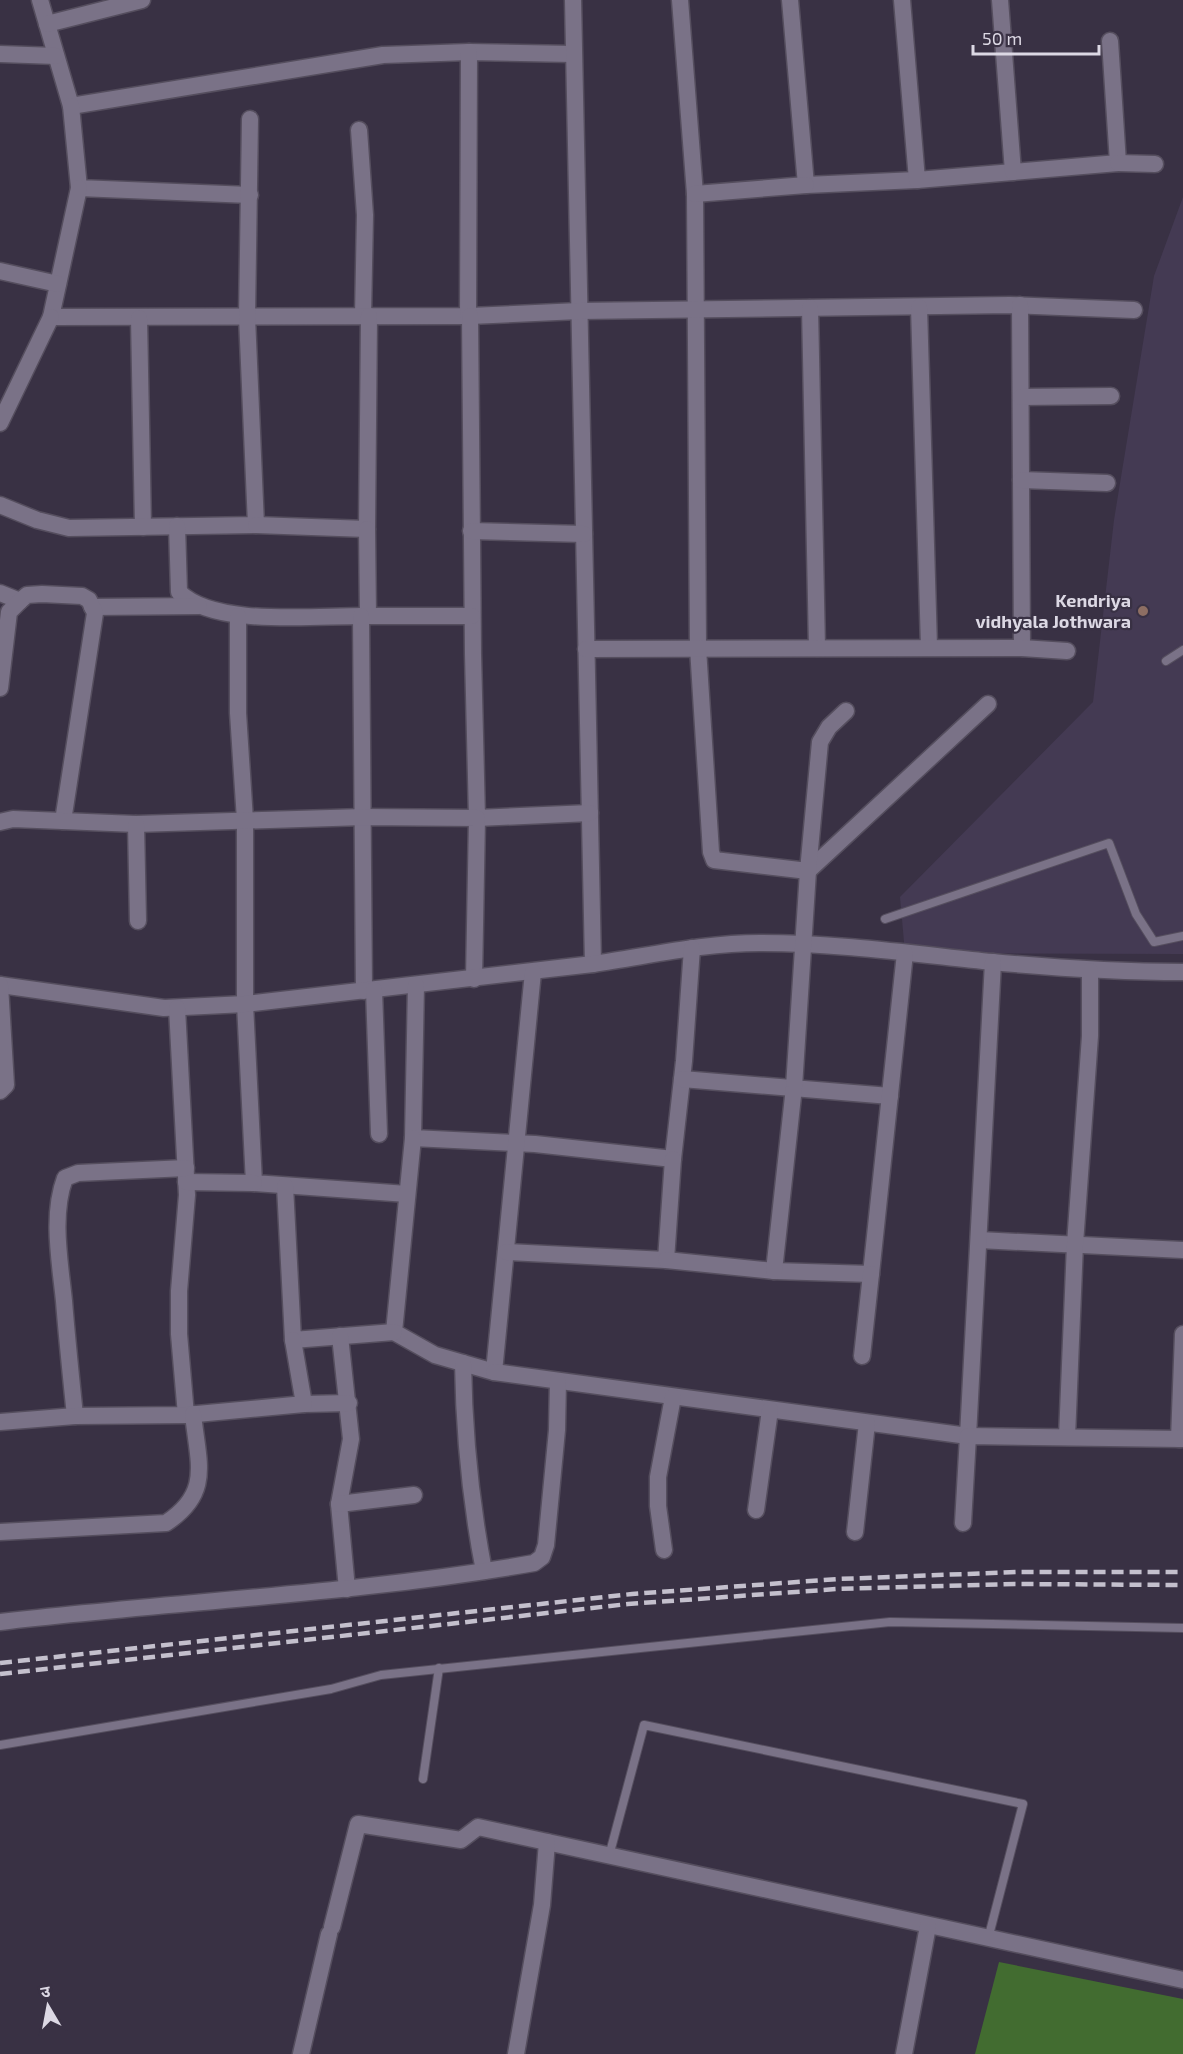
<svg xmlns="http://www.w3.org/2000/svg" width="1183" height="2054" font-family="'Exo 2','Noto Sans Devanagari',sans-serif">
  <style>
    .built { fill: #443a53 }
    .green { fill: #426c30 }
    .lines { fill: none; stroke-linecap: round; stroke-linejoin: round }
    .lane-casing { stroke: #554e5e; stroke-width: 10 }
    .street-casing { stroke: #554e5e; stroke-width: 19 }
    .lane { stroke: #7a7287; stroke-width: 8 }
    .street { stroke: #7a7287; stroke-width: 16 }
    .rail { stroke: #c4c0cd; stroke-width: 4.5; stroke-dasharray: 12 6; stroke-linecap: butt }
    .education-dot { fill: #8d6e63; stroke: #393144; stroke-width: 2 }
    .labels { text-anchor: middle; stroke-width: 4.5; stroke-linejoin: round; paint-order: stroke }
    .poi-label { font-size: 18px; font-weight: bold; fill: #dcd8e4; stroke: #393144; text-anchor: end }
  </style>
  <rect width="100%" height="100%" fill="#393144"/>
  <!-- built -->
  <polygon class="built" points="1183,197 1183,954 905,953 900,897 1093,702 1114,520 1154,276"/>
  <!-- green -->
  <polygon class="green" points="999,1962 1183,1999 1183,2054 975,2054"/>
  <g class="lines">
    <!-- lane casing -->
    <g class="lane-casing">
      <g id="lane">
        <polyline points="1166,661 1183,650"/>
        <polyline points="885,919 1109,843 1136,914 1154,942 1183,936"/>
        <polyline points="0,1745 331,1689 381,1675 890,1622 1183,1628"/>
        <polyline points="423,1779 439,1668"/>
        <polyline points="609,1856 644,1725 1023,1804 988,1939"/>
      </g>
    </g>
    <!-- street casing -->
    <g class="street-casing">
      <g id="street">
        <polyline points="40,0 71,106 383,55 469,52 573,54"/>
        <polyline points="573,0 593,964"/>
        <polyline points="680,0 695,194 698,648 711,852 714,860 808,871 988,704"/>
        <polyline points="790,0 806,185 917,180"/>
        <polyline points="902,0 917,180 1013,172"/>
        <polyline points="1000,0 1013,172 1118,163 1110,41"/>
        <polyline points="47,24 142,0"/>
        <polyline points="0,54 56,56"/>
        <polyline points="71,106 79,188 250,195"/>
        <polyline points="359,130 365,215 363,316"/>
        <polyline points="1118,163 1155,164"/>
        <polyline points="79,188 51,317 470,316 579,311 1010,305 1134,310"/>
        <polyline points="695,194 806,185"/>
        <polyline points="0,271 58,284"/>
        <polyline points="1020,305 1022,648"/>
        <polyline points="919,307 929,647"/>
        <polyline points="810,308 817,648"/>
        <polyline points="468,316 469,52"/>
        <polyline points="470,316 473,654 477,818 590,813"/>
        <polyline points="139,318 143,527"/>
        <polyline points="1021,397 1111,396"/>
        <polyline points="0,423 51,317"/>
        <polyline points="1021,480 1107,483"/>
        <polyline points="0,505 37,520 69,528 256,525 247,317 250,119"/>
        <polyline points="256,525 367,529 369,316"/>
        <path d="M177,526L179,592C215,628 318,615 368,616"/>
        <polyline points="367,529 368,616 472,616"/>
        <polyline points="471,531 584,534"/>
        <polyline points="0,593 20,601"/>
        <polyline points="92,607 199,606"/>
        <polyline points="238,616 238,713 245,820 245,1004 254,1183 407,1194"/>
        <polyline points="361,616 364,991"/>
        <polyline points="586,649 1022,648 1067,651"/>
        <polyline points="0,688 9,612 20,601 27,595 42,594 82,596 89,600 95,613 63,821"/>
        <polyline points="0,822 13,819 136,824 364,817 477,818 474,979"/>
        <polyline points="136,824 138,921"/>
        <path d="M0,985L164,1008L245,1004L593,964C649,956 703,943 760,943C838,943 915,954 992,962C1056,968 1119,972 1183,972"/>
        <polyline points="416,985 413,1138 535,1144 673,1159 684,1061 692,948"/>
        <polyline points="374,990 379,1134"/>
        <polyline points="177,1008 187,1195 179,1291 179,1334 186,1415"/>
        <polyline points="682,1079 890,1096"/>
        <polyline points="0,1091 6,1085 0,985"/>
        <polyline points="413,1138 394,1332 435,1355 494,1372 533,972"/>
        <polyline points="186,1182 254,1183"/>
        <polyline points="285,1186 293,1340 394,1332"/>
        <polyline points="979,1240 1183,1250"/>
        <polyline points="506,1252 666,1260 673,1159"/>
        <polyline points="666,1260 774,1271 871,1274 905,953"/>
        <polyline points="774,1271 794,1087 808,871 820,742 829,727 846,711"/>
        <polyline points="340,1336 351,1439 339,1504 347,1589"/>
        <polyline points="862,1356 871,1274"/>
        <path d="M463,1363C464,1432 471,1504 484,1571"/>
        <polyline points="494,1372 968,1436 993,962"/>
        <polyline points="304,1404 349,1403"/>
        <path d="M75,1416C71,1377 67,1339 64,1301C60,1262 51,1215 65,1178L78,1173L186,1168"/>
        <polyline points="0,1422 75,1416 186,1415 304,1404 293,1340"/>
        <polyline points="1067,1437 1075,1244 1090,1036 1090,971"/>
        <polyline points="1179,1439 1183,1334"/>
        <polyline points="339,1504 414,1495"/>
        <polyline points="756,1510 770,1410"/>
        <polyline points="963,1523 968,1436 1183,1439"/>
        <path d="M0,1532L166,1523C212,1493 198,1463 193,1414"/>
        <polyline points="855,1532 867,1423"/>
        <polyline points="664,1550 658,1506 658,1477 673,1397"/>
        <path d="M0,1622C178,1601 358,1594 534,1563L542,1557L546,1545L557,1430L558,1381"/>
        <polyline points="332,1927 358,1824 461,1840 478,1827 1183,1980"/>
        <polyline points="301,2054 329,1934"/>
        <polyline points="516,2054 542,1905 547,1842"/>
        <polyline points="904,2054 928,1926"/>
      </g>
    </g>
    <!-- lane -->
    <use href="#lane" class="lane"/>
    <!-- street -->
    <use href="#street" class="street"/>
    <!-- rail -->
    <g class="rail">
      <polyline points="0,1663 632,1594 838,1579 1016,1572 1183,1572"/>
      <polyline points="0,1674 628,1604 837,1589 1015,1584 1183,1585"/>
    </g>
  </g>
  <!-- markers -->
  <circle class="education-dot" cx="1143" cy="611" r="6"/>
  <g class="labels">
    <!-- poi labels -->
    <g class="poi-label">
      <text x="1131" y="607">Kendriya<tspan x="1131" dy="21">vidhyala Jothwara</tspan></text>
    </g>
  </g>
  <!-- north arrow -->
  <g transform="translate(48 2006) rotate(350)" stroke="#393144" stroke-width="4.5" paint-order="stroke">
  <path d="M0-4.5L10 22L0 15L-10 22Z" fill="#dcd8e4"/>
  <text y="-9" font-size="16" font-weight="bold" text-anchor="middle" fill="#dcd8e4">उ</text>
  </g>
  <!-- scale -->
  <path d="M973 45v9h126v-9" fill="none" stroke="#dcd8e4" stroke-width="3"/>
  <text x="982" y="45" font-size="18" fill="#dcd8e4" stroke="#393144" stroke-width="4.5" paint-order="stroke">50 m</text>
</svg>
